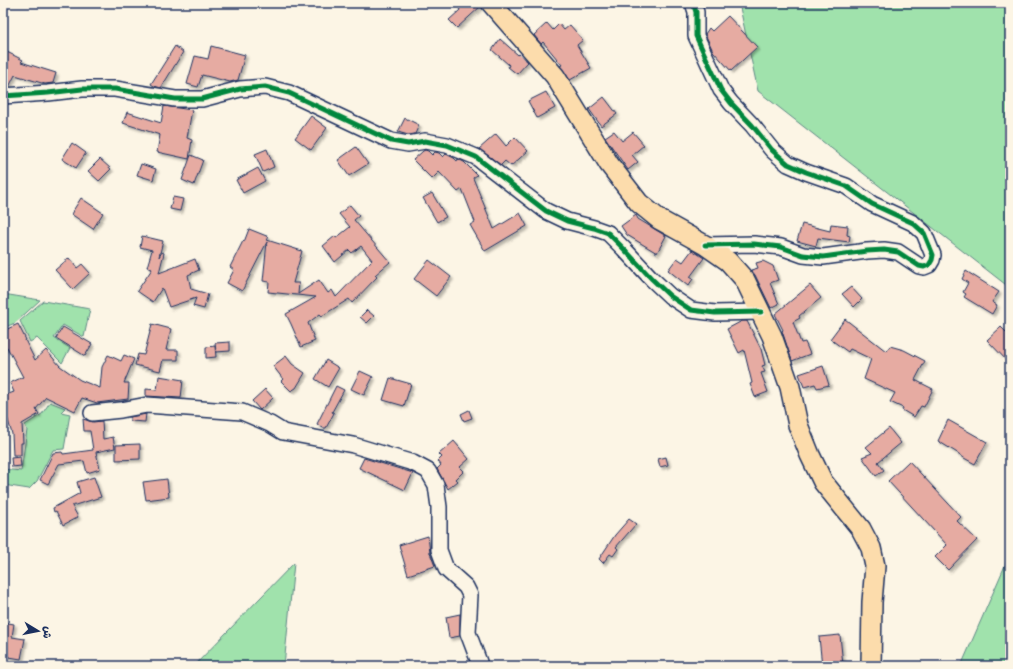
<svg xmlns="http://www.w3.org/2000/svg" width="1013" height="669" font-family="'Gochi Hand','Playpen Sans Arabic',sans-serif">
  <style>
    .green { fill: #a0e2ac; stroke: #5e8885 }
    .building { fill: #e6aba2; stroke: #1b2f5e; filter: url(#shadow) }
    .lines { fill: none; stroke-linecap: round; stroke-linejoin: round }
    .minor-casing { stroke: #1b2f5e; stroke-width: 18 }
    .major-casing { stroke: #1b2f5e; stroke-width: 22 }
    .minor { stroke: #fcf5e5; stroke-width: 15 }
    .major { stroke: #fcdcac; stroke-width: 19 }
    .cycleway-casing { stroke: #fcf5e5; stroke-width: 8 }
    .cycleway { stroke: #00873e; stroke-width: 5 }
  </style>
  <defs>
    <filter id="shadow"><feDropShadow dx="2.5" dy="2.5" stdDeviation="1" flood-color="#0004"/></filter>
  </defs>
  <rect width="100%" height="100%" fill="#fcf5e5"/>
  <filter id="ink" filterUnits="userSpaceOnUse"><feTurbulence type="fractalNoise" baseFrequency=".025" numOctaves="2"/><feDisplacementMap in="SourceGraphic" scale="8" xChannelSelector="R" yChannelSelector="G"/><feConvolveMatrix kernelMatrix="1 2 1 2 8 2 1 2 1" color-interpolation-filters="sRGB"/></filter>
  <g filter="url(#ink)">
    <!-- green -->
    <g class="green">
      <polygon points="739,3 1010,3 1010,288 758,91"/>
      <polygon points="3,294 40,300 15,323 3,328"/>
      <polygon points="43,301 90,309 84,337 63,325 54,338 70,348 62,363 37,338 30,342 20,321"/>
      <polygon points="50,402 65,408 61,412 70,414 64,449 53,450 37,481 29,489 3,485 3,469 21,471 27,430 25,425 42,414"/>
      <polygon points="1010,554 1010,666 961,666"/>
      <polygon points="294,563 284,666 194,666"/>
    </g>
    <!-- building -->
    <g class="building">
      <polygon points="462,3 480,3 481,6 457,28 449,20 460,10 458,7"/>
      <polygon points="728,16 757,47 731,71 713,51 705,34 709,28 712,31"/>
      <polygon points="547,23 553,30 559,24 564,30 570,25 583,40 577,45 591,68 570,80 560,66 562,65 543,42 541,44 534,35"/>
      <polygon points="500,39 518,55 519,54 528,62 517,74 508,67 509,65 492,50"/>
      <polygon points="175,46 183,52 161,88 154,86 151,84"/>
      <polygon points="211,46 245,55 238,80 230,82 202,75 198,87 187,84 195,56 208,59"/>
      <polygon points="3,50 23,60 21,62 56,73 53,83 45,84 15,75 9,87 3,87"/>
      <polygon points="546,92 555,108 537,118 528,101"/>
      <polygon points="604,97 617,114 601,126 589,109"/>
      <polygon points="164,106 192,110 187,138 192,140 189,159 157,152 160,135 123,123 127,112 161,123"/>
      <polygon points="311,116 327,128 311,150 295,138"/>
      <polygon points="405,118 419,125 415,134 408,135 398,132"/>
      <polygon points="614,131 622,141 633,132 644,145 632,155 638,162 628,170 605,137"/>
      <polygon points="496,134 506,146 515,137 528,151 511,166 505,161 501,165 479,149"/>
      <polygon points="72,143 86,153 76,168 62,159"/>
      <polygon points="356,147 368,164 349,176 338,160"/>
      <polygon points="267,149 274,167 263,172 255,154"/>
      <polygon points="425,150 428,151 432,155 435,152 439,153 443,157 446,154 454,158 457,161 458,159 464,162 477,175 473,178 494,229 520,213 527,226 485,251 470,225 475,222 462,189 458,192 439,172 432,179 413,160 423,151"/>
      <polygon points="191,155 203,160 194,185 182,180"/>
      <polygon points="100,159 111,169 99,181 88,171"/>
      <polygon points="141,164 156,169 153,180 137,175"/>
      <polygon points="258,168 265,181 243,193 236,180"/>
      <polygon points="432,193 446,217 437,222 423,198"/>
      <polygon points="173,197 183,199 180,211 170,209"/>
      <polygon points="81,198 103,213 93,229 71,214"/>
      <polygon points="350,205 359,216 354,220 390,262 375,275 377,277 352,303 349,299 322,316 320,314 308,323 315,341 301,347 291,324 286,314 316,297 268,292 269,282 263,281 267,242 242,291 227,283 234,270 230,267 243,241 244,242 249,229 269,237 267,240 302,251 293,283 299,283 298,294 319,280 328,293 332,290 336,297 372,260 361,246 352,253 349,250 335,262 323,246 335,236 336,238 350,227 339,214"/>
      <polygon points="636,215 638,219 666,236 657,253 627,235 621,226"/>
      <polygon points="802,224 830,231 831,224 848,226 847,235 850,236 849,242 818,238 816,246 797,241"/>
      <polygon points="142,236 163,241 159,257 162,252 164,253 159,273 195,259 199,270 188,275 191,289 208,294 204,309 193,306 196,298 169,307 162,288 153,302 137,291 152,269 147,267 152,250 140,247"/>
      <polygon points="692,250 704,258 690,277 693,279 688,286 668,270 677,258 683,262"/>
      <polygon points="69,258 77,268 82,264 90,273 73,289 55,270"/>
      <polygon points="429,260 451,277 436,296 414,279"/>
      <polygon points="763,261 773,266 778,280 770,283 779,304 771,308 755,275 751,270 758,268 756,263"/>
      <polygon points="966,271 999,292 992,302 997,305 992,314 964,297 966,294 963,292 968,283 962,279"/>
      <polygon points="810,285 821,298 799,316 800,318 793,322 801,343 805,342 810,354 792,361 782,331 783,330 775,314"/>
      <polygon points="851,287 862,299 854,307 842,294"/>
      <polygon points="367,310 374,316 367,323 360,317"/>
      <polygon points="845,319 886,351 890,346 904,350 925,361 915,380 933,389 924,407 921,406 914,417 902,410 903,408 890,402 895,393 864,379 871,359 850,349 848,352 830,339"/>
      <polygon points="742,321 747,321 761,349 765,365 762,366 765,372 761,373 768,392 755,397 750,384 752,383 744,350 739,353 727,329"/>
      <polygon points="18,324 26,340 25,340 35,360 46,350 60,366 80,380 100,388 102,367 108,355 121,361 124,355 134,359 124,383 129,383 128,399 97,403 82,398 75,411 46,397 36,409 39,414 22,424 23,443 21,443 21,455 13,455 12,434 3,403 3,396 14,392 10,383 23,377 7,347 3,349 3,331"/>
      <polygon points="152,324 171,329 166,350 178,350 178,360 163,360 160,371 135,365 138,354 144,355"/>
      <polygon points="63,327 92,344 85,356 56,338"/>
      <polygon points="1001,327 1010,336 1010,364 987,340"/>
      <polygon points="230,342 230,351 216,352 215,343"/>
      <polygon points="215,346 216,357 206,358 206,347"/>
      <polygon points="286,356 292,364 305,373 296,388 291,391 281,381 283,379 273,366"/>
      <polygon points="326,360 339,368 328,387 315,379"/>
      <polygon points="823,366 829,385 817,388 815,384 804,387 799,374"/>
      <polygon points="360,371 373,377 364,395 351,389"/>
      <polygon points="159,376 183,380 181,398 146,396 146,389 157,390"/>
      <polygon points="390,378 411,384 404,406 383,400"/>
      <polygon points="336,386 344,390 332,412 334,413 326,428 323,428 317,424"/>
      <polygon points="265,389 273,398 260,410 252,401"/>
      <polygon points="469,410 472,418 464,421 461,414"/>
      <polygon points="146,414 145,422 130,421 130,417"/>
      <polygon points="83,419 93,422 102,421 103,439 113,437 115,448 96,452 100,469 87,473 84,461 59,464 48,484 40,480 53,453 62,452 63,454 93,450 90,431 84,431"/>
      <polygon points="948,420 987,442 975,464 964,458 959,454 938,441"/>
      <polygon points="889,428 901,443 878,462 884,470 876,476 862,457 872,453 866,447"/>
      <polygon points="454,441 469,459 460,467 464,471 456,479 458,481 448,489 437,469 441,465 438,461 442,457 439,454"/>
      <polygon points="140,444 140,459 116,460 116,445"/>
      <polygon points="20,457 21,466 12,467 11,458"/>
      <polygon points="666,457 668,465 660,467 658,459"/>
      <polygon points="364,458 413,473 405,490 359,468"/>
      <polygon points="909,461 961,517 957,521 977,540 948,570 935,557 947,545 888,481"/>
      <polygon points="94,477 101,497 72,506 78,517 63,525 56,511 54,512 53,508 80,493 77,482"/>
      <polygon points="167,479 169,497 146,500 143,482"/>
      <polygon points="629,519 636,524 616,547 618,549 613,556 610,554 603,563 599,559 615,535"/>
      <polygon points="428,536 430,553 435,566 408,575 399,545"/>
      <polygon points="460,614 460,636 449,638 446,617"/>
      <polygon points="3,622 14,624 12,637 25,639 21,659 3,656 5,641 3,641"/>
      <polygon points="840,635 843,665 822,666 819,637"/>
    </g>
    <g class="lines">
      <!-- minor casing -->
      <g class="minor-casing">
        <g id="minor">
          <polyline points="693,3 696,12 696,36 721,90 731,103 752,125 772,150 788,164 806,172 846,186 872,204 913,223 924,233 933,255 932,260 929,265 924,267 919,266 898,252 884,250 867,251 823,257 803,255 781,247 754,244 705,245"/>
          <polyline points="3,96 48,93 82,89 115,89 175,99 202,99 240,89 265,87 289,93 391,141 408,144 425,141 447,145 476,157 546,211 567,221 594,228 608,233 624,249 652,279 670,296 691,310 715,313 761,312"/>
          <polyline points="92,413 121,410 147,405 242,412 270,424 283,432 353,445 413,463 428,471 436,485 439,507 439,550 446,569 466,587 470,595 468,633 479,662 478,666"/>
        </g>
      </g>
      <!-- major casing -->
      <g class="major-casing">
        <polyline id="major" points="491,3 555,76 609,164 639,203 660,220 705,245 728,261 745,280 772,336 790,387 798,425 810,455 823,482 861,529 871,548 875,566 872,602 871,666"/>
      </g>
      <!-- minor -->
      <use href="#minor" class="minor"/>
      <!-- major -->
      <use href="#major" class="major"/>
      <!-- cycleway casing -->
      <g class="cycleway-casing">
        <g id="cycleway">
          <polyline points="693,3 696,12 696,36 721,90 731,103 752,125 772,150 788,164 806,172 846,186 872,204 913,223 924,233 933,255 932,260 929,265 924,267 919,266 898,252 884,250 867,251 823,257 803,255 781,247 754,244 705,245"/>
          <polyline points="3,96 48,93 82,89 115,89 175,99 202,99 240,89 265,87 289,93 391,141 408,144 425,141 447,145 476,157 546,211 567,221 594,228 608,233 624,249 652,279 670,296 691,310 715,313 761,312"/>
        </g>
      </g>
      <!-- cycleway -->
      <use href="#cycleway" class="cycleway"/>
    </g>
  </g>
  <!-- margin -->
  <rect width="1013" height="669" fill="none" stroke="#fcf5e5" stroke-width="16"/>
  <rect x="8" y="8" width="997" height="653" fill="none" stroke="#1b2f5e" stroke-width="1.5" filter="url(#ink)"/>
  <!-- north arrow -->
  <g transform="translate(38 631) rotate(100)" stroke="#fcf5e5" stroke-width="3" paint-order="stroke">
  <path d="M0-3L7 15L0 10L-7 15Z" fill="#1b2f5e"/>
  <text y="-6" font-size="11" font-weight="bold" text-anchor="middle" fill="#1b2f5e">ش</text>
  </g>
</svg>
